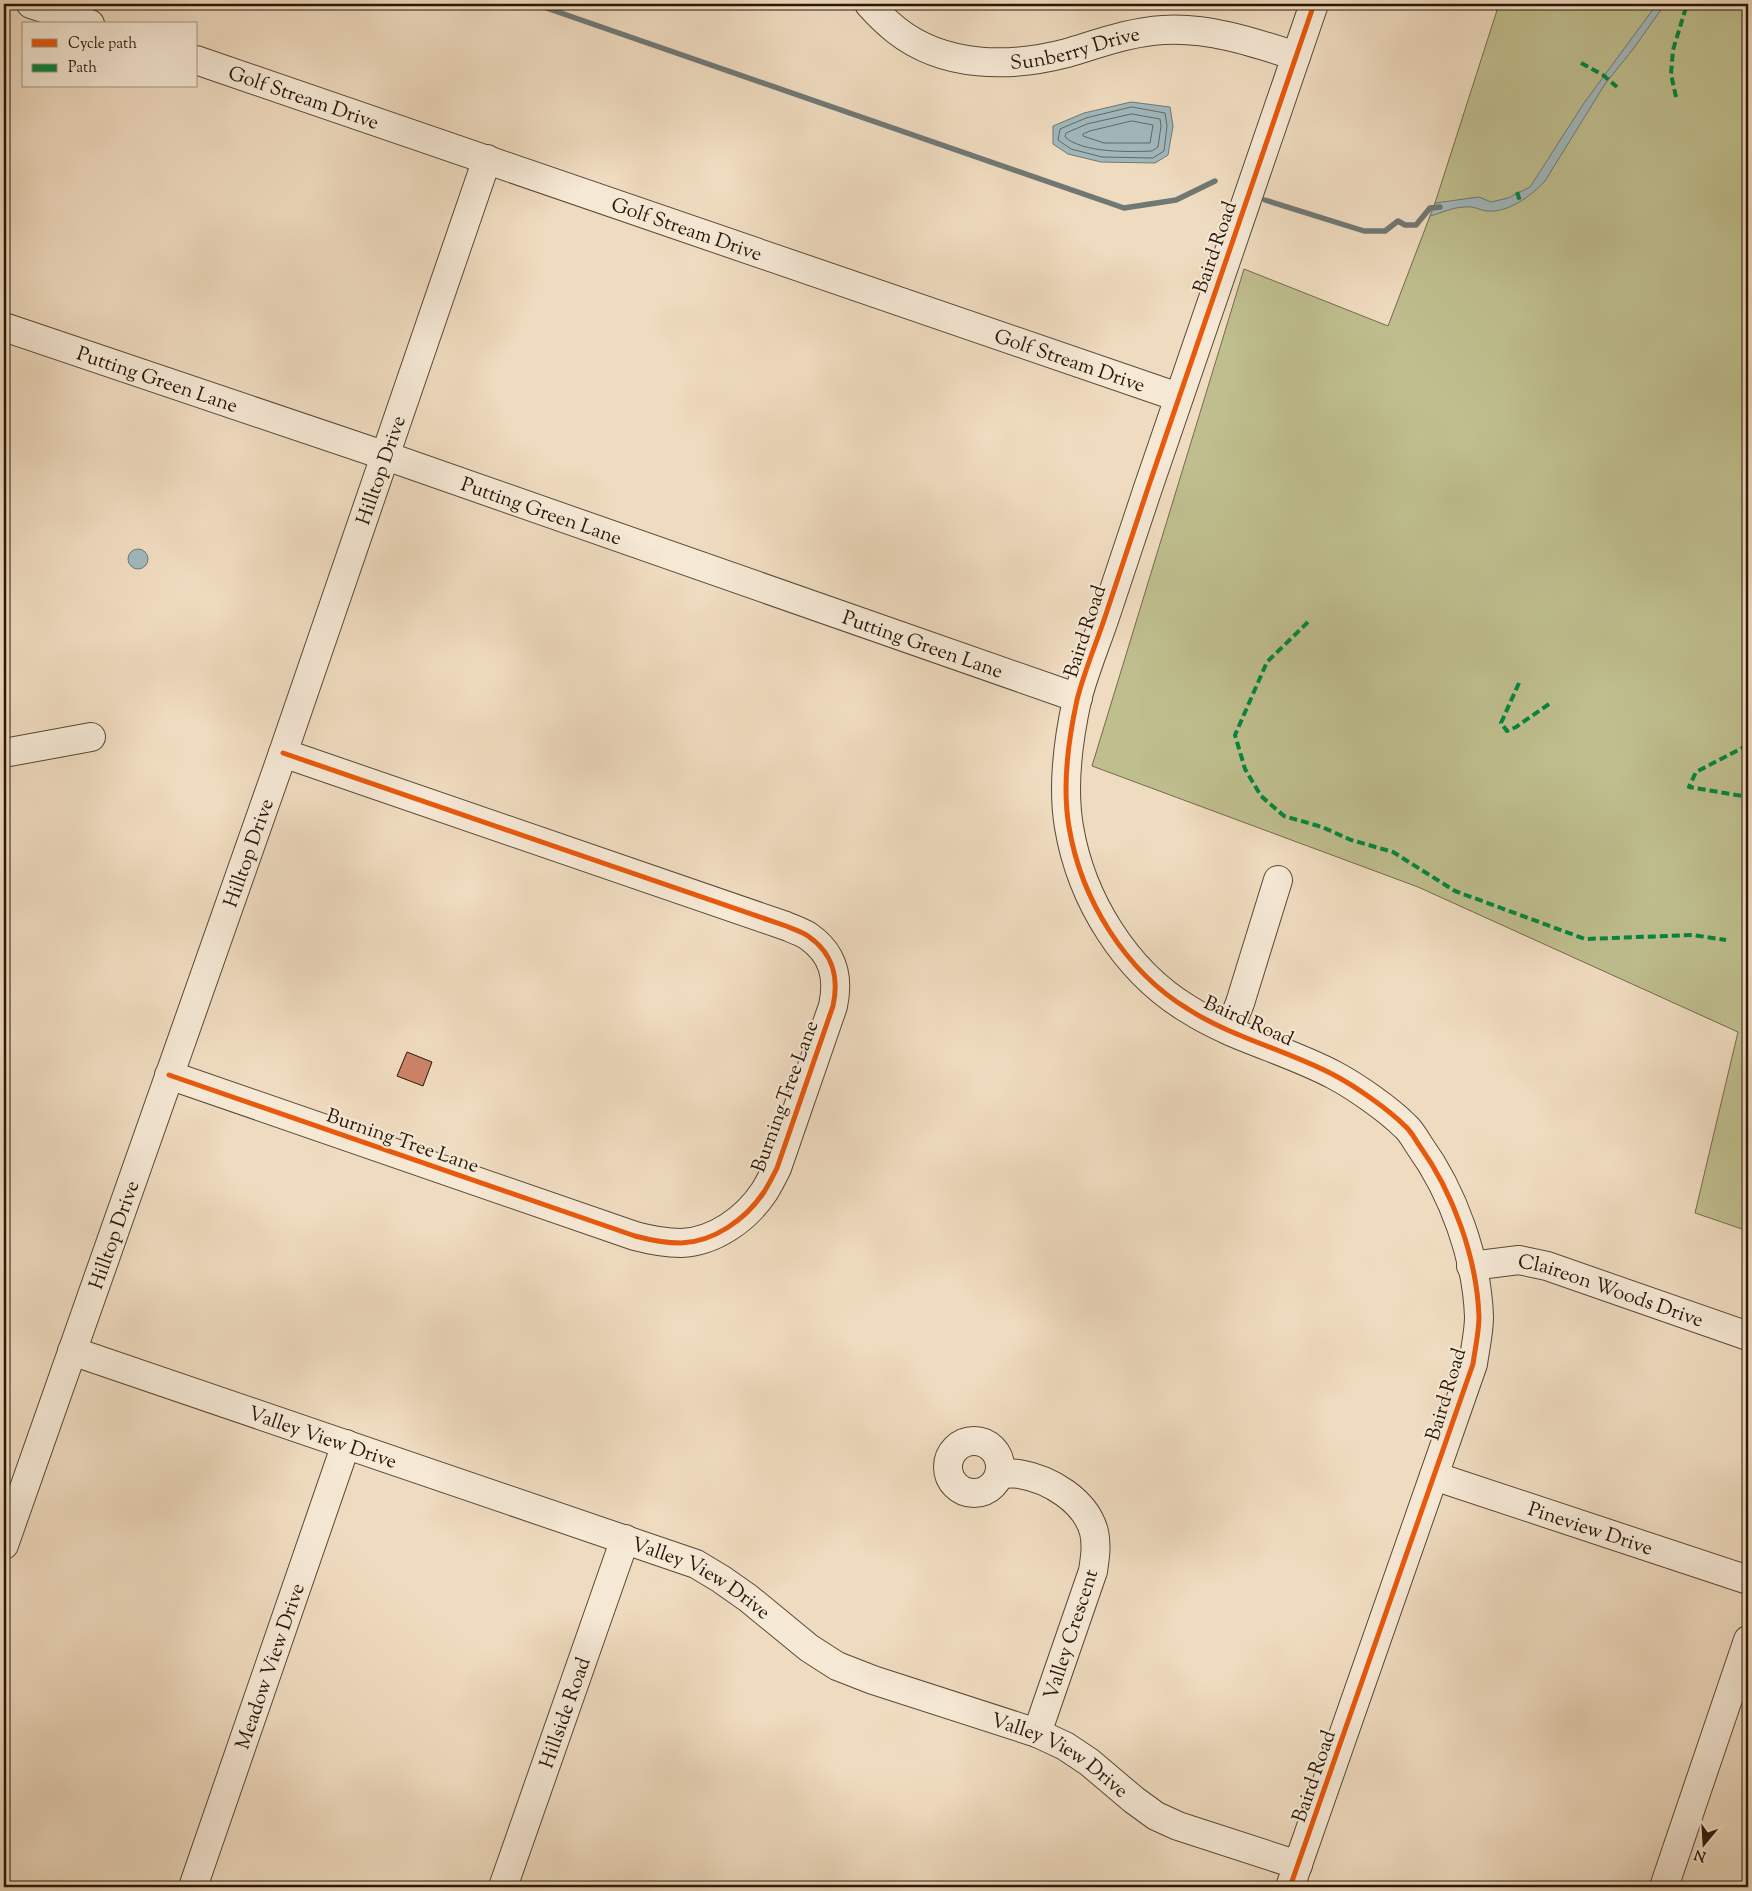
<svg xmlns="http://www.w3.org/2000/svg" width="1752" height="1891" font-family="'Sorts Mill Goudy',serif">
  <style>
    .green { fill: #bfbe8e; stroke: #746a4a }
    .water { fill: #a0b8bd; stroke: #707874 }
    .lines { fill: none; stroke-linecap: round; stroke-linejoin: round }
    .shore { stroke: #646862; stroke-width: 1 }
    .stream { stroke: #707874; stroke-width: 5.5 }
    .building { fill: #cd8468; stroke: #291707 }
    .minor-casing { stroke: #5a4835; stroke-width: 30 }
    .minor { stroke: #f5e8d5; stroke-width: 28 }
    .quiet { stroke: #00873e; stroke-width: 4; stroke-dasharray: 8 4; stroke-linecap: butt }
    .cycleway-casing { stroke: #f5e8d5; stroke-width: 8 }
    .cycleway { stroke: #e8590c; stroke-width: 5 }
    .labels { text-anchor: middle; stroke-width: 4.5; stroke-linejoin: round; paint-order: stroke }
    .street-label { font-size: 20px; fill: #291707; stroke: #f5e8d5 }
  </style>
  <rect width="100%" height="100%" fill="#efdbbf"/>
  <filter id="stains"><feTurbulence type="fractalNoise" baseFrequency=".004" numOctaves="4"/><feColorMatrix values="0 0 0 0 .2 0 0 0 0 .09 0 0 0 0 .02 0 0 0 .5 -.17"/></filter>
  <radialGradient id="worn" r=".72"><stop offset=".6" stop-color="#630" stop-opacity="0"/><stop offset="1" stop-color="#630" stop-opacity=".3"/></radialGradient>
  <!-- green -->
  <polygon class="green" points="1499,4 1748,4 1748,1231 1695,1213 1738,1032 1418,887 1092,766 1244,269 1388,326 1435,203"/>
  <!-- water -->
  <g class="water">
    <path d="M1657,4H1665L1634,48L1605,84L1545,181C1532,195 1509,213 1487,211C1479,210 1475,206 1465,207C1453,207 1442,213 1430,216L1435,203L1479,197L1491,202L1508,198L1530,187L1584,103Z"/>
    <polygon points="1131,102 1170,107 1173,126 1168,155 1155,163 1101,162 1068,154 1053,144 1053,126 1084,113"/>
    <circle cx="138" cy="559" r="10"/>
  </g>
  <g class="lines">
    <!-- shore -->
    <g class="shore">
      <polygon points="1132,107 1165,113 1167,126 1164,151 1153,158 1102,157 1071,149 1058,140 1060,129 1086,118"/>
      <path d="M1132,114L1160,119L1161,126L1158,147L1152,151C1128,152 1083,153 1065,137L1066,133L1087,124Z"/>
      <polygon points="1132,121 1153,125 1150,143 1104,143 1083,136 1083,134 1090,131"/>
    </g>
    <!-- stream -->
    <g class="stream">
      <polyline points="535,4 1124,208 1176,200 1215,181"/>
      <polyline points="1265,200 1364,231 1385,231 1398,221 1405,225 1416,225 1430,208 1440,207"/>
    </g>
  </g>
  <!-- building -->
  <polygon class="building" points="407,1052 432,1062 423,1086 397,1076"/>
  <g class="lines">
    <!-- minor casing -->
    <g class="minor-casing">
      <g id="minor">
        <polyline points="31,4 90,24"/>
        <path id="s1" d="M869,4C877,13 886,22 896,30C944,68 1010,68 1067,53C1098,44 1129,32 1163,30C1208,27 1253,42 1296,56"/>
        <path id="s2" d="M196,60L1178,397"/>
        <path id="s3" d="M4,327L386,456L1078,698"/>
        <polyline points="4,753 91,737"/>
        <polyline points="1229,1030 1240,1003 1278,880"/>
        <path d="M169,1075L635,1236C650,1240 665,1243 681,1243C714,1242 746,1219 764,1192C769,1184 773,1176 777,1168L833,1006C839,978 834,954 808,936C802,932 793,929 786,926L283,753"/>
        <path id="s4" d="M1471,1266L1519,1260L1547,1266L1748,1336"/>
        <path id="s5" d="M72,1351L696,1564L721,1579L748,1598L809,1648L837,1666L873,1680L1037,1733L1065,1746L1089,1762L1134,1800L1156,1816L1178,1826L1298,1865"/>
        <circle cx="974" cy="1467" r="26"/>
        <path d="M1000,1474C1006,1474 1013,1473 1019,1474C1050,1479 1086,1501 1094,1532C1097,1545 1095,1558 1093,1571L1037,1733"/>
        <path id="s6" d="M1434,1476L1748,1580"/>
        <path id="s7" d="M4,1545L283,753L487,159"/>
        <path id="s8" d="M193,1887L346,1444"/>
        <path id="s9" d="M503,1887L625,1539"/>
        <path d="M1290,1887L1473,1364C1475,1349 1479,1332 1479,1317C1477,1258 1453,1192 1419,1145C1415,1139 1411,1131 1405,1126C1388,1109 1355,1086 1334,1075C1287,1050 1233,1038 1188,1009C1125,971 1081,899 1069,827C1062,786 1068,741 1077,700C1084,672 1096,644 1105,617C1119,574 1134,531 1148,488C1202,326 1258,165 1314,4"/>
        <polyline points="1664,1887 1748,1640"/>
      </g>
    </g>
    <!-- minor -->
    <use href="#minor" class="minor"/>
    <!-- quiet -->
    <g class="quiet">
      <polyline points="1581,63 1603,75 1617,87"/>
      <polyline points="1676,97 1671,74 1673,50 1687,4"/>
      <polyline points="1517,192 1520,201"/>
      <polyline points="1308,622 1267,662 1235,735 1245,769 1261,796 1284,816 1322,827 1351,840 1393,852 1455,891 1585,939 1693,935 1726,940"/>
      <polyline points="1519,683 1501,723 1507,731 1516,727 1549,704"/>
      <polyline points="1748,745 1696,772 1689,787 1748,797"/>
    </g>
    <!-- cycleway casing -->
    <g class="cycleway-casing">
      <g id="cycleway">
        <path d="M169,1075L635,1236C650,1240 665,1243 681,1243C714,1242 746,1219 764,1192C769,1184 773,1176 777,1168L833,1006C839,978 834,954 808,936C802,932 793,929 786,926L283,753"/>
        <path d="M1290,1887L1473,1364C1475,1349 1479,1332 1479,1317C1477,1258 1453,1192 1419,1145C1415,1139 1411,1131 1405,1126C1388,1109 1355,1086 1334,1075C1287,1050 1233,1038 1188,1009C1125,971 1081,899 1069,827C1062,786 1068,741 1077,700C1084,672 1096,644 1105,617C1119,574 1134,531 1148,488C1202,326 1258,165 1314,4"/>
      </g>
    </g>
    <!-- cycleway -->
    <use href="#cycleway" class="cycleway"/>
  </g>
  <g class="labels">
    <!-- street labels -->
    <g class="street-label">
      <text dy="7" stroke="none"><textPath href="#s1" startOffset="225">Sunberry Drive</textPath></text>
      <text dy="7" stroke="none"><textPath href="#s2" startOffset="114">Golf Stream Drive</textPath></text>
      <text dy="7" stroke="none"><textPath href="#s2" startOffset="519">Golf Stream Drive</textPath></text>
      <text transform="translate(1214 247) rotate(-71)" y="7">Baird Road</text>
      <text dy="7" stroke="none"><textPath href="#s2" startOffset="924">Golf Stream Drive</textPath></text>
      <text dy="7" stroke="none"><textPath href="#s3" startOffset="162">Putting Green Lane</textPath></text>
      <text dy="7" stroke="none"><textPath href="#s7" startOffset="1139">Hilltop Drive</textPath></text>
      <text dy="7" stroke="none"><textPath href="#s3" startOffset="568">Putting Green Lane</textPath></text>
      <text transform="translate(1084 631) rotate(-72)" y="7">Baird Road</text>
      <text dy="7" stroke="none"><textPath href="#s3" startOffset="972">Putting Green Lane</textPath></text>
      <text dy="7" stroke="none"><textPath href="#s7" startOffset="734">Hilltop Drive</textPath></text>
      <text transform="translate(1249 1020) rotate(24)" y="7">Baird Road</text>
      <text transform="translate(784 1096) rotate(-70)" y="7">Burning Tree Lane</text>
      <text transform="translate(403 1140) rotate(19)" y="7">Burning Tree Lane</text>
      <text dy="7" stroke="none"><textPath href="#s7" startOffset="329">Hilltop Drive</textPath></text>
      <text dy="7" stroke="none"><textPath href="#s4" startOffset="145">Claireon Woods Drive</textPath></text>
      <text transform="translate(1445 1394) rotate(-73)" y="7">Baird Road</text>
      <text dy="7" stroke="none"><textPath href="#s5" startOffset="265">Valley View Drive</textPath></text>
      <text dy="7" stroke="none"><textPath href="#s6" startOffset="165">Pineview Drive</textPath></text>
      <text dy="7" stroke="none"><textPath href="#s5" startOffset="670">Valley View Drive</textPath></text>
      <text transform="translate(1070 1634) rotate(-72)" y="7">Valley Crescent</text>
      <text dy="7" stroke="none"><textPath href="#s8" startOffset="234">Meadow View Drive</textPath></text>
      <text dy="7" stroke="none"><textPath href="#s9" startOffset="185">Hillside Road</textPath></text>
      <text dy="7" stroke="none"><textPath href="#s5" startOffset="1075">Valley View Drive</textPath></text>
      <text transform="translate(1313 1776) rotate(-71)" y="7">Baird Road</text>
    </g>
  </g>
  <!-- margin -->
  <rect width="1752" height="1891" fill="none" stroke="#efdbbf" stroke-width="20"/>
  <rect x="5" y="5" width="1742" height="1881" fill="none" stroke="#291707" stroke-width="2.5"/>
  <rect x="10" y="10" width="1732" height="1871" fill="none" stroke="#291707"/>
  <!-- legend -->
  <rect x="22" y="22" width="175" height="65" fill="#f5e8d5" stroke="#a39483"/>
  <rect x="32" y="39" width="25" height="8" fill="#e8590c" stroke="#a39483"/>
  <text x="68" y="48" font-size="15" fill="#291707">Cycle path</text>
  <rect x="32" y="64" width="25" height="8" fill="#00873e" stroke="#a39483"/>
  <text x="68" y="72" font-size="15" fill="#291707">Path</text>
  <!-- north arrow -->
  <g transform="translate(1704 1844) rotate(198)" stroke="#f5e8d5" stroke-width="4" paint-order="stroke">
  <path d="M0-4L9 19L0 12L-9 19Z" fill="#291707"/>
  <text y="-8" font-size="14" font-weight="bold" text-anchor="middle" fill="#291707">N</text>
  </g>
  <rect width="100%" height="100%" filter="url(#stains)"/>
  <rect width="100%" height="100%" fill="url(#worn)"/>
</svg>
